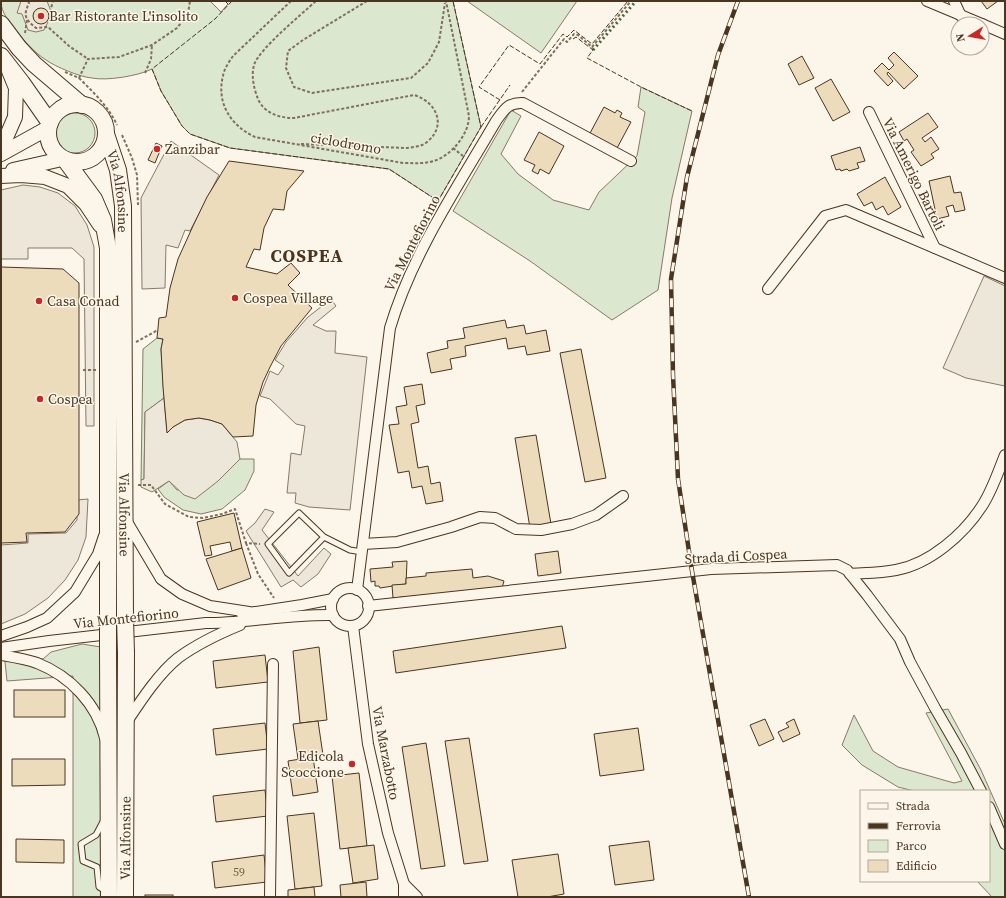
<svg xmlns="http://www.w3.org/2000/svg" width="1006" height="898" font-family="'Source Serif 4',serif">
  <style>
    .green { fill: #dce7d0; stroke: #887966 }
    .parking { fill: #ede7d9; stroke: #887966 }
    .building { fill: #ecdcbc; stroke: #4a3520 }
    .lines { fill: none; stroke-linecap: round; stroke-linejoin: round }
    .service-casing { stroke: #4a3520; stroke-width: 7 }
    .minor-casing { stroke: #4a3520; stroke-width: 12 }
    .secondary-casing { stroke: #4a3520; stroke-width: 16 }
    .primary-casing { stroke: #4a3520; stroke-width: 18 }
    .path { stroke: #7f6f5c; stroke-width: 2; stroke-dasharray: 3 2; stroke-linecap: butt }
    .service { stroke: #fbf6e9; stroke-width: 5 }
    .minor { stroke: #fbf6e9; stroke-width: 10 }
    .secondary { stroke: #fbf6e9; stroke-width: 14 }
    .primary { stroke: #fbf6e9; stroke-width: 16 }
    .rail-casing { stroke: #4a3520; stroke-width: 4.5 }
    .rail { stroke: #fbf6e9; stroke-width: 3; stroke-dasharray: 9; stroke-linecap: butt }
    .primary-bridge-casing { stroke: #4a3520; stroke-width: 18; stroke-linecap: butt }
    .primary-bridge { stroke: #fbf6e9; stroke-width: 16 }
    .hedge { stroke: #436837; stroke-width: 3; stroke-dasharray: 2 3; stroke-linecap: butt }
    .fence { stroke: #4a3520; stroke-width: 1; stroke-dasharray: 5 2; stroke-linecap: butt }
    .poi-dot { fill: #c62828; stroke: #fbf6e9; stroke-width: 1.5 }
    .labels { text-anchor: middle; stroke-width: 3; stroke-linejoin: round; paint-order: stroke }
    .number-label { font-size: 12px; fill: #725f47 }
    .poi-label { font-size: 14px; fill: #4a3520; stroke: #fbf6e9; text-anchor: start }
    .street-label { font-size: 14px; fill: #4a3520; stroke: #fbf6e9 }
    .district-label { font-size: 18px; font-weight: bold; letter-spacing: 1px; fill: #4a3520; stroke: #fbf6e9 }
  </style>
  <rect width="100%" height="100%" fill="#fbf6e9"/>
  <!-- green -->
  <g class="green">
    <path d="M1,1H210L221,12L228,4L225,1H453L481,127L438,201L389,169L230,148L190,134L182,126L161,91L152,69C138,76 107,81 92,78C80,77 56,67 46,60C35,53 24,41 16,30C9,21 1,13 1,1Z"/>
    <polygon points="467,1 577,1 541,53"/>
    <polygon points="641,87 692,111 672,198 658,290 612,320 530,261 453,211 511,110 521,116 501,154 518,174 553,200 589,210 599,192 637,156 645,112 638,107"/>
    <circle cx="75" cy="133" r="20"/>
    <polygon points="157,338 163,339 161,349 164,398 145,412 144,479 141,480 143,349"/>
    <polygon points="240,459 254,459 254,471 245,490 222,509 201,514 183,510 164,497 158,489 169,481 177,490 218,481"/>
    <polygon points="82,644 101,647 104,897 73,897 73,676 7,681 4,652 17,653 43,659 51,652"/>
    <polygon points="948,709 981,770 1005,824 1005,897 992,897 977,881 989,881 989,791 914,791 898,787 862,765 842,745 854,715 873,751 898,767 954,783 962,781 926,713"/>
  </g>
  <!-- parking -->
  <g class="parking">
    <polygon points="21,1 47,1 52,14 44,30 36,32 28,30 22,14 17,13"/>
    <polygon points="171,141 219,175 190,231 185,230 178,248 166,245 165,288 142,289 141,198"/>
    <polygon points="23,185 40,187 58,193 75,206 87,225 94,247 94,426 86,426 84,259 72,248 28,248 28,259 1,259 1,190"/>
    <polygon points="984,276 1005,286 1005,386 966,378 943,368"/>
    <polygon points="331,299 336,306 313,325 326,331 336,331 335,353 367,357 350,510 309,507 295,503 296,493 287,493 291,453 301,455 305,426 296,424 270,399 260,396 270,371 278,375 284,366 275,360 286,342 308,317"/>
    <polygon points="164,398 167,432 173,427 185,420 199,418 210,420 222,424 237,442 240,459 218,481 195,499 184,495 169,481 152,492 141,487 141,480 144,479 145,412"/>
    <polygon points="88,499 86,537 78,560 65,580 48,598 25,614 1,624 1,545 28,543 28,534 66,533 77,520 77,500"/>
    <polygon points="265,509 274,512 262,530 298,576 324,548 331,554 318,574 301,587 293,580 281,587 246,531 255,523"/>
  </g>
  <!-- building -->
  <g class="building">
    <polygon points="981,1 998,1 987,9"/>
    <circle cx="41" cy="16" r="8"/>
    <polygon points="894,52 918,76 904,89 888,72 887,74 893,81 888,86 874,71 882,63 889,70 894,65 888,58"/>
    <polygon points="802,56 814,78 799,85 788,64"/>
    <polygon points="831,79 850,112 833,121 815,88"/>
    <polygon points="604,107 615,113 617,110 622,113 620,117 631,122 616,150 589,135"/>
    <polygon points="928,113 938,127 922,138 925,142 931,137 939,149 931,154 934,158 921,166 911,152 914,150 907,139 904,141 899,132"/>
    <polygon points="539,132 564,146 549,174 540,169 538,174 532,171 535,165 524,160"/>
    <polygon points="156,143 162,146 155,163 148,160"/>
    <polygon points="860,147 865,161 857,163 859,168 849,171 847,169 841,171 840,169 836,170 831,156"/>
    <polygon points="229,161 304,171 287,191 284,210 273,209 264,228 260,250 254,249 246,267 277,274 291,263 300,273 288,285 312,308 281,346 270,367 263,382 256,405 253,436 233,437 222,424 210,420 199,418 185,420 173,427 167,433 163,387 161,349 163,339 157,338 159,318 166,317 170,288 178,259 193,226 207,197"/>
    <polygon points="950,176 954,193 961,192 965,210 955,212 953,205 946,207 949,216 937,219 929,181"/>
    <polygon points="885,177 901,207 888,215 883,206 876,210 872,202 864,206 857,194"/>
    <polygon points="1,267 63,269 79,283 79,514 65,532 26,533 27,542 1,543"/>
    <polygon points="505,320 507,328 524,325 526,334 546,330 550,351 527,355 525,346 508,349 506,338 465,346 466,356 450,359 452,369 431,373 427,353 448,348 447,341 465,338 463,328"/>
    <polygon points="581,349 606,478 585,482 560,353"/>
    <polygon points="422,384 425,404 416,406 419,422 411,424 418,468 428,466 431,484 440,482 443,501 426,504 422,486 412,488 409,471 398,473 389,425 399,424 396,407 407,405 404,387"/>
    <polygon points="536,435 551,524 530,528 515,438"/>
    <polygon points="234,513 242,548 232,551 230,542 210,546 212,555 205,556 197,522"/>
    <polygon points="242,548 251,578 218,590 206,559"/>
    <polygon points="558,551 561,573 538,576 535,554"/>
    <polygon points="407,561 406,584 380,588 379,586 375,586 375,581 371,582 370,569 393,567 392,562"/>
    <polygon points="472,569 473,578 488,576 504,581 502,588 393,598 392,585 406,584 406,578 426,576 426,573"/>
    <polygon points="562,626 566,648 396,673 393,651"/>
    <polygon points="319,647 327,720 300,723 293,651"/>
    <polygon points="265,655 268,682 216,688 213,661"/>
    <rect x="14" y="690" width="51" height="27"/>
    <polygon points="765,719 774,739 759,746 750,725"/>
    <polygon points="794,719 800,734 783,742 778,732 789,727 786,723"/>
    <polygon points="318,721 323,755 298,759 293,724"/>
    <polygon points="265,723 268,749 216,755 213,729"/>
    <polygon points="638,728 644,770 600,776 594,734"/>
    <polygon points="469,738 488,861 464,864 445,741"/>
    <polygon points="426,743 445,866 421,869 402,747"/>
    <polygon points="313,757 318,792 293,796 288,761"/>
    <polygon points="12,759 65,759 65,785 12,786"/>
    <polygon points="359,773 367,846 340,849 332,776"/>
    <polygon points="265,790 268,816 216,822 213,796"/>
    <polygon points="314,813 322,886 295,889 287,816"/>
    <polygon points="16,839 64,840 64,863 16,862"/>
    <polygon points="649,841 654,880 615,885 609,846"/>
    <polygon points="374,845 378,879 353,883 348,848"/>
    <polygon points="558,854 564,894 547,897 518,897 512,860"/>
    <polygon points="264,855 267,882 215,888 212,862"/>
    <polygon points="366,882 367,897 341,897 340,885"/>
    <polygon points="314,887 315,897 288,897 288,890"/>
    <rect x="145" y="895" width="28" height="2"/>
  </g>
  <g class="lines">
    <!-- service casing -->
    <g class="service-casing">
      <g id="service">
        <polyline points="324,537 289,573 268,544 299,513 324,537 350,550 362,552"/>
        <polyline points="104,820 96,835 81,844 83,861 97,867 99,887 107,892"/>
      </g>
    </g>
    <!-- minor casing -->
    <g class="minor-casing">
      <g id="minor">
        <polyline points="927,1 982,24"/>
        <polyline points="954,1 961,16"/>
        <polyline points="982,24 1005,34"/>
        <polyline points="869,112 935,248"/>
        <polyline points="768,289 825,216 846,210 1005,278"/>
        <polyline points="126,520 161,579 182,594 210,606 249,612"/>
        <polyline points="363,544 397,542 451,527 480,517 495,518 516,529 541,530 572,524 596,515 623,496"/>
        <path d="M850,574C865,573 881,573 896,570C930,564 964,534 982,506C992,491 998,472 1005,455"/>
        <circle cx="350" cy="607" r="19"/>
        <path d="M357,590L390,328C412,254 457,188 496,121C504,110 508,102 523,103L631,161"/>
        <polyline points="368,606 711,569 837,565 847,570 867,595 900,639 910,662 935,708 961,753 981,791"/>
        <polyline points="242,614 302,605 333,599"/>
        <polyline points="353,626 368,744 388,833 404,884 404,897"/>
        <polyline points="1,636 27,627 47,618 75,592 98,554 104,536"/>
        <path d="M1,648L49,641L206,623C248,623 290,614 333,615"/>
        <path d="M1,655C13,657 26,659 37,663C70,676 97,704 105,738"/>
        <path d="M126,723C140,702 158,674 178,658C197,644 218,634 240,625"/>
        <polyline points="989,807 1005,844"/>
        <polyline points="404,884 417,897"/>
        <polyline points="270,897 273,664"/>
      </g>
    </g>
    <!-- secondary casing -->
    <g class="secondary-casing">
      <g id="secondary">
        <polyline points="1,145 5,140 15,117 16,88 9,71"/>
        <polyline points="1,154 48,128"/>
        <polyline points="13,170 62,159"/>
        <polyline points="1,176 21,175 45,177 68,186 86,204 100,225"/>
      </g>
    </g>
    <!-- primary casing -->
    <g class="primary-casing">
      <g id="primary">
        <polyline points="1,24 19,48 34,64 82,105"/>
        <polyline points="1,56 22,83 50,123"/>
        <circle cx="77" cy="133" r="29"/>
        <path id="s1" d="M106,134L118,170L123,206L125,618"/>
        <polyline points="66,161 94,199 103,220 108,248 108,618"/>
        <polyline points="108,650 109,897"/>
        <path id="s2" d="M125,897L126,653"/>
      </g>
    </g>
    <!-- path -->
    <g class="path">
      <path d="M28,1L29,3C23,16 25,19 36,28L48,27L69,46L88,59"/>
      <path d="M291,1L233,56C229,62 224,69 223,76C216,103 231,126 255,137L403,163C414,163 424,164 434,161C452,155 469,134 469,116L446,1"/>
      <polyline points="367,1 303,40 288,51 286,68 294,87 312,93 411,78 428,63 439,42 445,3"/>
      <polyline points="50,12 53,1"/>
      <polyline points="25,33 27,20"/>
      <polyline points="65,72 79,78 88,59 119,57 152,45 177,28 188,14 190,1"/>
      <polyline points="145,73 151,59 152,45"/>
      <path d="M79,78C94,93 108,106 117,125"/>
      <polyline points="522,92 564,39 567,42 574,34 578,35 592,47 631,1"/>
      <polyline points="122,135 132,158 137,175 138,205"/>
      <path d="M301,144L406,148C413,147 421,147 427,142C447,126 437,102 414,95L294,118C279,118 264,113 258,99C254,89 251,76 254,65C259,49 302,14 316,1"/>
      <polyline points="453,148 463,156"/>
      <polyline points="136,342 158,330"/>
      <polyline points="83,370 96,370"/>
      <polyline points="138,485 151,485 165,504 189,517 203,518 222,514 235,509 246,543 260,544"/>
      <polyline points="246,543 258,574 274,598"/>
    </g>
    <!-- service -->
    <use href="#service" class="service"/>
    <!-- minor -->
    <use href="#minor" class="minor"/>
    <!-- secondary -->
    <use href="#secondary" class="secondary"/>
    <!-- primary -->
    <use href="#primary" class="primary"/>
    <!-- rail casing -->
    <g class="rail-casing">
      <polyline id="rail" points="738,1 718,55 687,177 671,279 673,375 678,479 692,571 749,897"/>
    </g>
    <!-- rail -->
    <use href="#rail" class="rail"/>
    <!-- primary-bridge casing -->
    <g class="primary-bridge-casing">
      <g id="primary-bridge">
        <polyline points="125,618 126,653"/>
        <polyline points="108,650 108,618"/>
      </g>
    </g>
    <!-- primary-bridge -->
    <use href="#primary-bridge" class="primary-bridge"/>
    <!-- hedge -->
    <polyline class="hedge" points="593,50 636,1"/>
    <!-- fence -->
    <g class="fence">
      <polyline points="225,1 228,4"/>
      <polyline points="232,1 215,19 152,69 161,91 182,126 190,134 230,148 389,169 438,201 481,127 453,1"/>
      <polyline points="573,39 576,37 593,50 587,58 641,87 692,111"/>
      <polyline points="500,100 479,87 509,45 540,64 563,34 567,37 574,30 592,44 628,1"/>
      <polyline points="481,127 510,85"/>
    </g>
  </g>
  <!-- markers -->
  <g class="poi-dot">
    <circle cx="41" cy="16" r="4"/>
    <circle cx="157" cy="149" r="4"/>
    <circle cx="235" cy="298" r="4"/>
    <circle cx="39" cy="301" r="4"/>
    <circle cx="40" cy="399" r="4"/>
    <circle cx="352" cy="764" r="4"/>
  </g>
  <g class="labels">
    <!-- number labels -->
    <g class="number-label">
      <text x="239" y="876">59</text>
    </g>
    <!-- poi labels -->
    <g class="poi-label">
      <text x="49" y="21">Bar Ristorante L'insolito</text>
      <text x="165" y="154">Zanzibar</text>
      <text x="243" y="303">Cospea Village</text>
      <text x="47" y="306">Casa Conad</text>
      <text x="48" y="404">Cospea</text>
      <text x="344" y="761" text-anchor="end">Edicola<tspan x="344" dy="16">Scoccione</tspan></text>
    </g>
    <!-- street labels -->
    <g class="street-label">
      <text transform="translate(346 143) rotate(10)" y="5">ciclodromo</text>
      <text transform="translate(914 174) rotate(64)" y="5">Via Amerigo Bartoli</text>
      <text dy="5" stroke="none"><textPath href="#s1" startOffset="59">Via Alfonsine</textPath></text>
      <text transform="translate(412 243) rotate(-63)" y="5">Via Montefiorino</text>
      <text dy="5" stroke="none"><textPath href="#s1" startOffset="383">Via Alfonsine</textPath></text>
      <text transform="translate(736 556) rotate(-3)" y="5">Strada di Cospea</text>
      <text transform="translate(126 618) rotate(-6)" y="5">Via Montefiorino</text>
      <text transform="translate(386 753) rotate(79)" y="5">Via Marzabotto</text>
      <text dy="5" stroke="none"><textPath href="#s2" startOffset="59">Via Alfonsine</textPath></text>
    </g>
    <!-- district labels -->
    <g class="district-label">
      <text x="307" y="262">COSPEA</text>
    </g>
  </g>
  <!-- border -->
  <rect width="1006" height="898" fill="none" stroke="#4a3520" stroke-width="4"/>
  <!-- legend -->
  <rect x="860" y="790" width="130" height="92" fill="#fbf6e9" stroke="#b4a999"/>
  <rect x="868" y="803" width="20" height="6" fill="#fbf6e9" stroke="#b4a999"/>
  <text x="896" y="810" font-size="12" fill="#4a3520">Strada</text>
  <rect x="868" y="823" width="20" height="6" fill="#4a3520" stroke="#b4a999"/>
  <text x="896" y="830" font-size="12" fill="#4a3520">Ferrovia</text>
  <rect x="868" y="840" width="20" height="12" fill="#dce7d0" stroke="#b4a999"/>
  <text x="896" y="850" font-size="12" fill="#4a3520">Parco</text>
  <rect x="868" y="860" width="20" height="12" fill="#ecdcbc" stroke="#b4a999"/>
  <text x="896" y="870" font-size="12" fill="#4a3520">Edificio</text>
  <!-- north arrow -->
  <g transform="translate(970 36) rotate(259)"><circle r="19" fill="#fbf6e9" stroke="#b4a999"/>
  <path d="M0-3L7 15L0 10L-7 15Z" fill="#c62828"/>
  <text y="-6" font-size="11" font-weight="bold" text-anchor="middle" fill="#4a3520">N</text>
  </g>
</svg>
